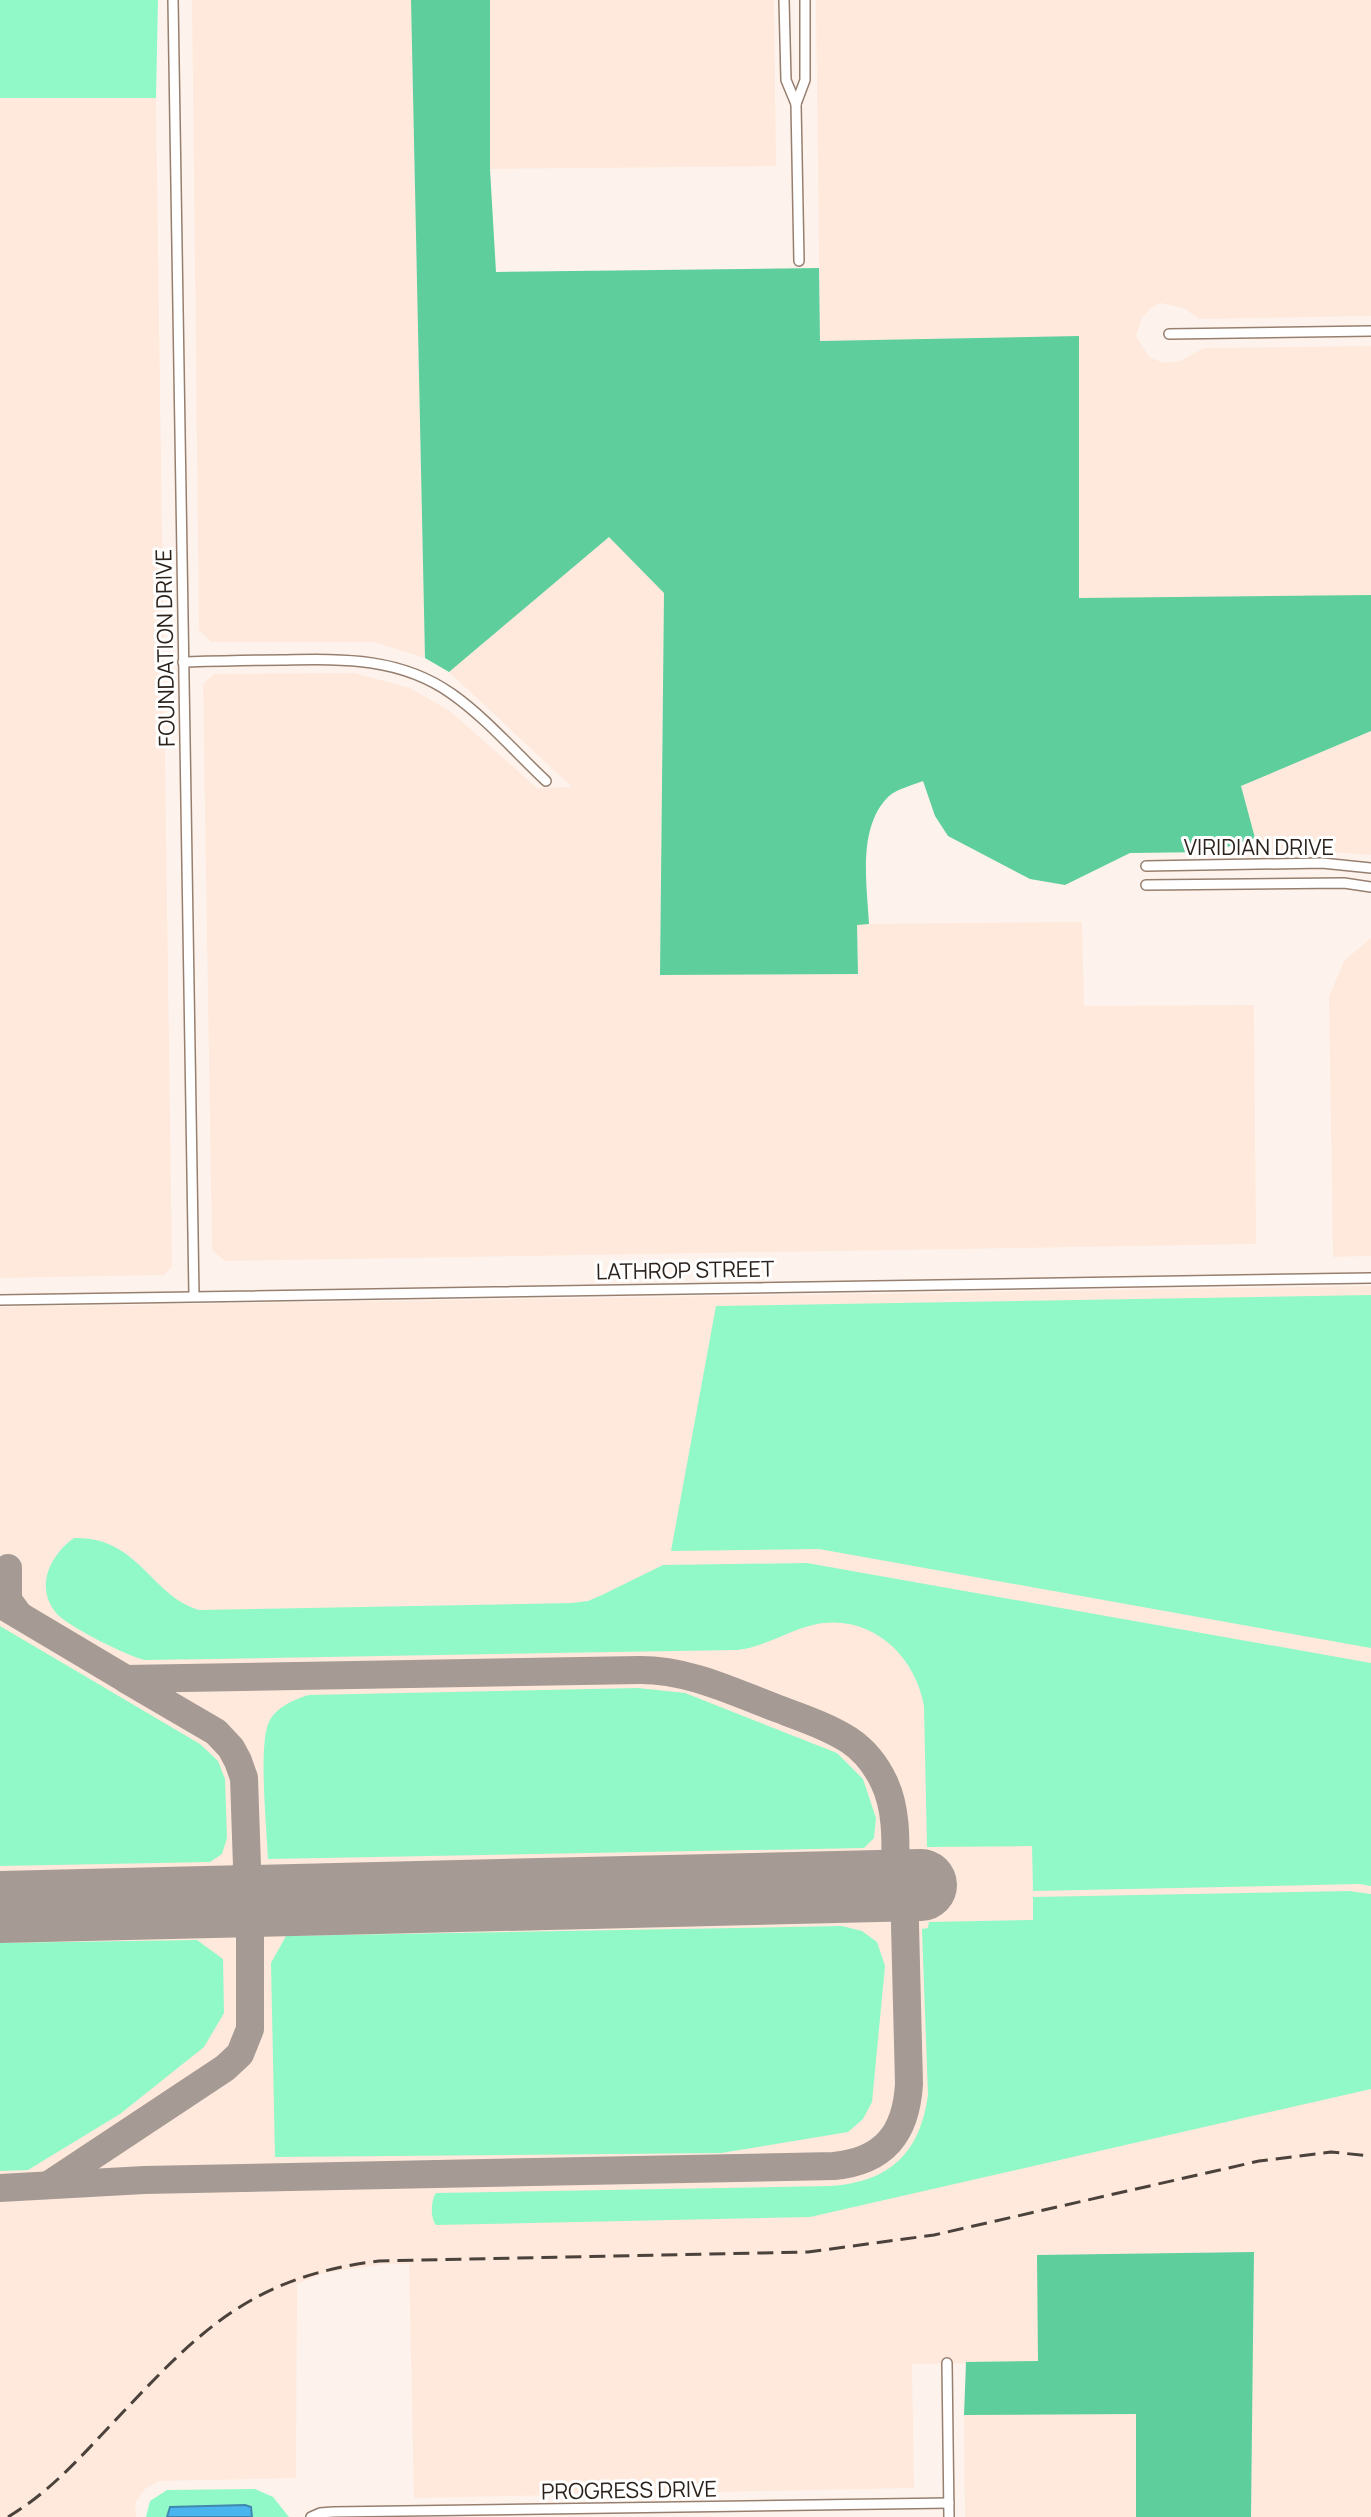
<svg xmlns="http://www.w3.org/2000/svg" width="1371" height="2517" font-family="Manrope,sans-serif">
  <style>
    .built { fill: #fee9dc }
    .green { fill: #91f9c7 }
    .forest { fill: #5ecf9c }
    .water { fill: #4ab4ee; stroke: #4188af; stroke-width: 2 }
    .lines { fill: none; stroke-linecap: round; stroke-linejoin: round }
    .taxiway { stroke: #a59a94; stroke-width: 28 }
    .runway { stroke: #a59a94; stroke-width: 72 }
    .street-casing { stroke: #977f6f; stroke-width: 12 }
    .street { stroke: #fff; stroke-width: 9 }
    .rail { stroke: #4c423c; stroke-width: 3; stroke-dasharray: 16 8; stroke-linecap: butt }
    .labels { text-anchor: middle; stroke-width: 6; stroke-linejoin: round; paint-order: stroke }
    .street-label { font-size: 22px; fill: #2c221c; stroke: #fff }
  </style>
  <rect width="100%" height="100%" fill="#fef3ec"/>
  <!-- built -->
  <g class="built">
    <polygon points="192,0 411,0 425,658 374,642 211,642 199,630"/>
    <polygon points="490,0 774,0 776,166 490,169"/>
    <polygon points="816,0 1371,0 1371,316 1199,319 1184,308 1160,303 1151,308 1142,318 1136,336 1149,357 1164,363 1180,361 1204,348 1371,346 1371,596 1079,599 1079,337 820,341"/>
    <polygon points="0,98 156,98 172,1267 164,1275 0,1278"/>
    <polygon points="610,536 664,593 660,975 858,974 857,924 1082,922 1084,1006 1254,1005 1256,1244 225,1261 212,1250 203,684 214,674 354,673 410,688 450,711 537,788 572,787 449,672"/>
    <polygon points="1371,731 1371,855 1329,852 1259,854 1241,786"/>
    <polygon points="1371,938 1371,1256 1333,1257 1329,997 1344,961"/>
    <polygon points="1371,1286 1371,2517 1251,2517 1254,2252 1038,2362 912,2364 914,2488 414,2498 409,2264 384,2264 324,2273 297,2284 296,2478 159,2481 145,2489 135,2503 136,2517 0,2517 0,1307"/>
    <polygon points="1137,2414 1136,2517 965,2517 964,2415"/>
  </g>
  <!-- green -->
  <g class="green">
    <polygon points="0,0 158,0 156,98 0,98"/>
    <polygon points="1371,1295 1371,1648 819,1549 671,1551 716,1306"/>
    <path d="M74,1538C138,1536 150,1595 199,1610L572,1603L588,1601L602,1595L663,1565L807,1563L1371,1663V1886L1360,1884L1033,1891L1032,1846L927,1847L924,1706C915,1654 869,1612 813,1625C787,1631 765,1647 737,1650L145,1660C127,1656 69,1627 57,1614C34,1588 50,1555 74,1538Z"/>
    <polygon points="0,1626 200,1744 218,1761 225,1779 227,1838 222,1854 210,1862 0,1866"/>
    <path d="M638,1688L685,1693L837,1753L863,1779L876,1818L874,1838L864,1848L268,1859C267,1829 258,1745 269,1722C275,1708 295,1699 309,1695Z"/>
    <path d="M1349,1891L1371,1894V2089L810,2217L436,2225C430,2218 431,2200 436,2193L831,2186C890,2182 920,2153 928,2095L922,1929L928,1928L929,1922L1033,1920V1897Z"/>
    <polygon points="842,1926 862,1931 877,1942 885,1966 872,2102 863,2119 848,2132 721,2153 275,2157 271,1963 286,1936"/>
    <polygon points="197,1940 223,1959 224,2013 204,2047 120,2114 28,2170 0,2171 0,1943"/>
    <polygon points="255,2489 273,2497 289,2517 146,2517 150,2501 167,2490"/>
  </g>
  <!-- forest -->
  <g class="forest">
    <path d="M411,0H490V169L496,272L819,268L820,341L1079,336V598L1371,595V731L1241,786L1255,838L1212,852L1130,853L1065,885L1030,879L948,836L935,816L923,781C913,785 897,789 889,796C857,827 867,884 869,924L857,925L858,974L660,975L664,593L609,537L449,672L425,658Z"/>
    <polygon points="1254,2252 1251,2517 1136,2517 1136,2414 964,2415 966,2362 1038,2361 1037,2255"/>
  </g>
  <!-- water -->
  <polygon class="water" points="245,2505 251,2507 252,2517 167,2517 170,2507"/>
  <g class="lines">
    <!-- taxiway -->
    <g class="taxiway">
      <polyline points="8,1568 8,1600 19,1615"/>
      <path d="M0,1604L126,1679L640,1670C689,1670 731,1691 776,1708C800,1717 827,1726 849,1740C864,1750 876,1765 884,1782C899,1813 895,1852 895,1885"/>
      <polyline points="127,1680 216,1732 231,1748 238,1761 244,1778 247,1866 243,1880 234,1889 205,1903"/>
      <polyline points="50,2184 225,2068 240,2054 250,2029 250,1928 237,1914 205,1903"/>
      <path d="M0,2188L144,2180L834,2166C884,2161 906,2134 909,2084L904,1885"/>
    </g>
    <!-- runway -->
    <polyline class="runway" points="0,1907 921,1885"/>
    <!-- street casing -->
    <g class="street-casing">
      <g id="street">
        <polyline points="173,0 194,1296"/>
        <polyline points="784,0 786,80 796,104 799,261"/>
        <polyline points="796,104 805,80 805,0"/>
        <polyline points="1169,334 1371,331"/>
        <path d="M183,662C216,661 248,660 281,660C342,659 400,657 452,694C486,718 515,752 546,781"/>
        <polyline points="1146,866 1322,863 1371,868"/>
        <polyline points="1146,885 1344,883 1371,887"/>
        <polyline points="0,1300 1371,1278"/>
        <polyline points="947,2363 949,2517"/>
        <polyline points="311,2517 320,2513 333,2512 949,2503"/>
      </g>
    </g>
    <!-- street -->
    <use href="#street" class="street"/>
    <!-- rail -->
    <path class="rail" d="M8,2517C48,2493 76,2462 108,2428C195,2336 246,2277 379,2261L808,2252L934,2235L1259,2161L1331,2152L1371,2156"/>
  </g>
  <g class="labels">
    <!-- street labels -->
    <g class="street-label">
      <text transform="translate(165 648) rotate(-91)" y="8">FOUNDATION DRIVE</text>
      <text x="1259" y="855">VIRIDIAN DRIVE</text>
      <text transform="translate(685 1270) rotate(-1)" y="8">LATHROP STREET</text>
      <text transform="translate(629 2490) rotate(-1)" y="8">PROGRESS DRIVE</text>
    </g>
  </g>
</svg>
